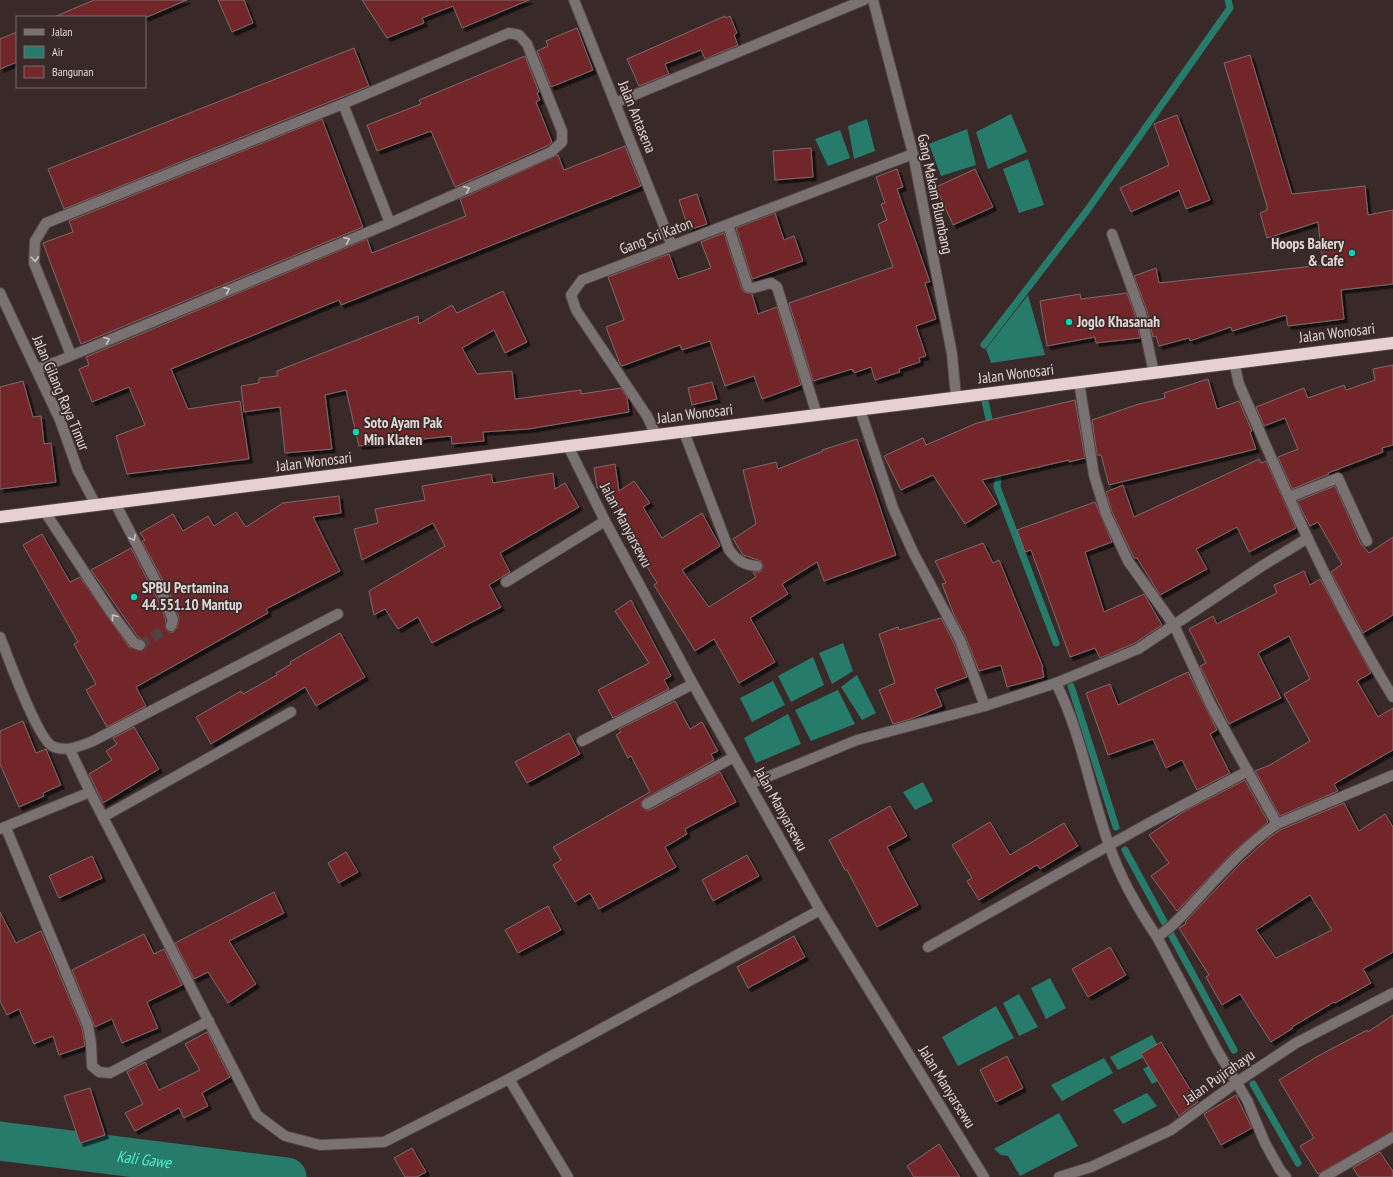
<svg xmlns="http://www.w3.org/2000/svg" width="1393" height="1177" font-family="'PT Sans Narrow',sans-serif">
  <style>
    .water { fill: #267b6b }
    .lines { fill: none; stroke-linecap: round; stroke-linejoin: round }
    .stream { stroke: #267b6b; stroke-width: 7 }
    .river { stroke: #267b6b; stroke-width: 39 }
    .building { fill: #73282c; stroke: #7c6a69; fill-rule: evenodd; filter: url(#shadow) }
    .minor-tunnel { stroke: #524343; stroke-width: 10; stroke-dasharray: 10 5; stroke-linecap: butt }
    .minor-casing { stroke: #544545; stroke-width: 12 }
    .highway-casing { stroke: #544545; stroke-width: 14 }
    .minor { stroke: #7a7272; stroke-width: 10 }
    .highway { stroke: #e6d1d0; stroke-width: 12 }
    .oneway { stroke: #ccc2c2 }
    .poi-dot { fill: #04d5b6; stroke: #392929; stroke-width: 1.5 }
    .labels { text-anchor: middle; stroke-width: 3.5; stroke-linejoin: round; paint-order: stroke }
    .street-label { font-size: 15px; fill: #e1d6d6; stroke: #392929 }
    .poi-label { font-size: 15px; font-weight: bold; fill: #e1d6d6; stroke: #392929; text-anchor: start }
    .water-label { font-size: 16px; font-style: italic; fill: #54edcf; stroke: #392929 }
  </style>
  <defs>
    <filter id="shadow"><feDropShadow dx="3.5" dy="3.5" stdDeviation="0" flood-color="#0009"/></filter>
  </defs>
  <rect width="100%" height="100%" fill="#392929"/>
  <!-- water -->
  <g class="water">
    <polygon points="1011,114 1027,152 988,169 976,132"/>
    <polygon points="867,119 875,151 854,159 848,126"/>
    <polygon points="967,129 976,165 941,176 929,144"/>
    <polygon points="840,130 850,158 828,166 815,139"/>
    <polygon points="1028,159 1044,205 1019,213 1003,169"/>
    <polygon points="1028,295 1045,355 991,363 986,349"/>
    <polygon points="843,643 853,671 832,684 819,653"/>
    <polygon points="813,657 824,685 791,702 778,676"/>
    <polygon points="857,675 876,713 862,720 841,687"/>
    <polygon points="773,681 785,705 752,722 740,698"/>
    <polygon points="838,690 855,724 811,741 795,710"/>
    <polygon points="788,714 801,744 756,763 744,738"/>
    <polygon points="923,782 933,801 915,810 903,792"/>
    <polygon points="1050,978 1066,1008 1046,1019 1031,988"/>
    <polygon points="1019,994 1038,1027 1019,1036 1003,1003"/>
    <polygon points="996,1006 1014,1038 958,1066 942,1037"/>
    <polygon points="1152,1035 1160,1049 1118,1070 1110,1057"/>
    <polygon points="1169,1054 1180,1070 1152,1084 1143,1069"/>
    <polygon points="1104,1058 1113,1073 1062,1101 1051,1085"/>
    <polygon points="1147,1093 1157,1106 1123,1124 1113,1110"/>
    <polygon points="1059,1113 1078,1146 1020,1176 1008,1156 1001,1155 994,1149"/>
  </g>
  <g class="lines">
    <!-- stream -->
    <g class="stream">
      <polyline points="984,345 1086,212 1230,8 1228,0"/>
      <polyline points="985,401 991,428"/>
      <polyline points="999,468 997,487 1056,643"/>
      <polyline points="1071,686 1116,827"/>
      <polyline points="1125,850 1234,1050"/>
      <polyline points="1253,1084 1298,1163"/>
    </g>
    <!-- river -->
    <path class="river" id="s1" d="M0,1141L287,1177"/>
  </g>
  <!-- building -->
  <g class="building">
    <polygon points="94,0 187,0 147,17 54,17"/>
    <polygon points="218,0 244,0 253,23 232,32"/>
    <polygon points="362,0 529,0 462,28 453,6 422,18 424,23 387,38"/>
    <polygon points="725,16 726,18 730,16 737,33 734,35 738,45 705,59 701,50 665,64 669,74 639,86 627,59"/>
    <polygon points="577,28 593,70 551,87 537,51 548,46 546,41"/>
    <polygon points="17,32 17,62 0,69 0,39"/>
    <polygon points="354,48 369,86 64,209 48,169"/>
    <polygon points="1250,55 1292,194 1365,186 1368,215 1393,210 1393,284 1341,290 1344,319 1288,326 1286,315 1232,331 1231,327 1190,341 1189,338 1159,346 1156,336 1153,337 1147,311 1134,276 1156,268 1159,283 1323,265 1318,222 1267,238 1260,213 1267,210 1267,206 1224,63"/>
    <polygon points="525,56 539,92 537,93 540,100 536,102 552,142 547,146 455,187 431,131 377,151 367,125 421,104 419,100"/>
    <polygon points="1177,115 1210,200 1186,209 1179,190 1131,212 1120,188 1169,165 1154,124"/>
    <polygon points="322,119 363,227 81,344 43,243 73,232 69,221"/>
    <polygon points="625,146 641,186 341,305 339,300 171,369 188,409 240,401 249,459 127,474 116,436 145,425 129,387 92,402 79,369 89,365 86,357 367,239 372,253 466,216 460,199 558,155 564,170"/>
    <polygon points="811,148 813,177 775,180 773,151"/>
    <polygon points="897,169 903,187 897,189 930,282 925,283 936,319 916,326 926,356 919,358 920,362 899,369 900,372 875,380 871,367 854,373 852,369 813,381 789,303 893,267 878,224 887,220 881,204 885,203 876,177"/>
    <polygon points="975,169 993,207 953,225 936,187"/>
    <polygon points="697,194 707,224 689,230 679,200"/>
    <polygon points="775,213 784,240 794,236 803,261 752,279 736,228"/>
    <polygon points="724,233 742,289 744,292 752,294 758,314 777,307 801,385 762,399 754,376 725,386 710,341 682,350 680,345 622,366 620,364 606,327 624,320 608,277 669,254 678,279 711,268 701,242"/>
    <polygon points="503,291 527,342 505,353 494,330 462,348 477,374 512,371 515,399 581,390 581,394 621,388 627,397 629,412 529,429 483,432 484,441 452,444 451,436 359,446 346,390 325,395 332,449 285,453 280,407 244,412 241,386 259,383 259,378 277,376 277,371 418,316 419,324 452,305 457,313"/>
    <polygon points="1127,293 1135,315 1140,338 1096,343 1095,337 1047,346 1040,301 1080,294 1081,299"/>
    <polygon points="1393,365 1393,445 1382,448 1383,452 1328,473 1329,474 1292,489 1278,457 1298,449 1285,418 1264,426 1256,407 1304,388 1308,398 1344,385 1346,390 1375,380 1373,369"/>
    <polygon points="1208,379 1217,409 1239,401 1252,431 1250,432 1256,449 1109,485 1101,455 1097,455 1092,420 1139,404 1165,398 1164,393"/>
    <polygon points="23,381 33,417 41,416 44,444 51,443 56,482 0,489 0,387"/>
    <polygon points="712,382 717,399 692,405 688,388"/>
    <polygon points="1075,400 1085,458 1069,462 1069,460 982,480 997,504 965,524 933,475 901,490 884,456 923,438 926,445 977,423"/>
    <polygon points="857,439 896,555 824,581 817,562 782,584 788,594 750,618 775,662 739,683 714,639 695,651 654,585 657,583 623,528 630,524 604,487 597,488 594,468 615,464 619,491 634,481 650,503 643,507 662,538 702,513 720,546 682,570 709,607 756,577 753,572 760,572 763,567 761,561 743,555 733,539 756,524 743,470 776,462 778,469 823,451 822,450"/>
    <polygon points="1259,459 1261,463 1266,461 1296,528 1249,552 1237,527 1196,549 1207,569 1160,595 1137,558 1134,558 1112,512 1106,492 1123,485 1134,517"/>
    <polygon points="553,473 555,489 565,483 579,507 500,553 510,572 489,585 501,607 432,643 418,617 398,629 385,609 374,615 369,591 445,546 433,523 362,560 354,529 378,523 375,509 425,500 422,486 491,474 493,483"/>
    <polygon points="1335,486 1361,544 1369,553 1393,537 1393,615 1363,633 1331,572 1342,564 1318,522 1310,526 1297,501"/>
    <polygon points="339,496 341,513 313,517 340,571 266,609 268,613 136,687 146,706 107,727 86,690 96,684 74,644 78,642 23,545 42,534 70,582 80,577 129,647 141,651 146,647 145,641 138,637 91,570 131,548 157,598 166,620 165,628 169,632 173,632 177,628 179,618 169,592 142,541 145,540 140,533 173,514 183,531 208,516 214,526 236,512 246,527 283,503"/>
    <polygon points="1095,502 1112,542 1085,552 1104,612 1144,594 1162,625 1135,643 1100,658 1095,648 1070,657 1031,550 1025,552 1017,530"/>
    <polygon points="983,543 993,563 999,560 1043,667 1042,667 1044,677 1007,687 1001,665 979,671 966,638 954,615 942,584 946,583 935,561"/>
    <polygon points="1304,571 1310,585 1320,579 1371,673 1357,681 1378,717 1393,708 1393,750 1334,784 1338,791 1280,816 1255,771 1270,765 1310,741 1284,694 1310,679 1289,636 1258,653 1281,698 1229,724 1200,666 1206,663 1189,629 1213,616 1217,624 1277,593 1274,585"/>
    <polygon points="631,600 671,676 664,680 669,689 613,718 598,690 649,663 615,611"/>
    <polygon points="941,618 954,643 967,677 935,689 942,706 911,719 893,724 879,690 895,683 879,634 898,627 899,630"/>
    <polygon points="340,633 365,677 316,706 305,687 211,744 196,717 241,691 243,694 277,675 276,673 291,664 290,662"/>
    <polygon points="1188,672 1217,730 1210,734 1230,773 1197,790 1182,760 1166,768 1153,739 1108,755 1086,693 1110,684 1118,705"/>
    <polygon points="675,701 690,729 702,722 718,751 711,754 714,760 644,799 641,803 642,807 646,810 650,810 720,772 736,802 685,829 687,834 665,847 676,867 599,909 590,893 575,902 553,865 561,860 553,847 650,792 631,756 628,758 616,735 621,732 619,729"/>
    <polygon points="23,721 36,753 46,749 61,785 43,793 44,796 19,807 0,764 0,731"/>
    <polygon points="134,727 159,769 103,803 89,774 112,760 106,751 117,744 113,738"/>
    <polygon points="569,733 580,754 527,783 515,762"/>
    <polygon points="1245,780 1268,822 1233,852 1177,911 1151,876 1169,863 1149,835 1183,812"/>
    <path d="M1344,803L1359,831L1385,814L1393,827V952L1363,969L1371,983L1335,1003L1334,1002L1292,1027L1293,1028L1271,1042L1240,994L1222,1005L1206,977L1209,975L1179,928L1186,924L1185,922L1242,862L1270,837L1280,830ZM1310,895L1332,930L1276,958L1256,930Z"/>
    <polygon points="890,806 907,836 887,847 918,905 877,927 847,870 845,870 829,840"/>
    <polygon points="990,822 1010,855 1064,823 1078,846 1040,869 1037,865 979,900 967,881 972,878 952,845"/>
    <polygon points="346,852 358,872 339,883 328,863"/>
    <polygon points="747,855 759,876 713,901 702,880"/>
    <polygon points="92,856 102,878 59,898 49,876"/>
    <polygon points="274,892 284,913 229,941 256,984 228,1003 208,972 194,979 175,943"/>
    <polygon points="548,906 561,930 518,953 505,930"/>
    <polygon points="0,912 16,943 41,931 82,1028 85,1046 59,1055 53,1036 34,1044 19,1009 7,1015 0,1001"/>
    <polygon points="144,934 154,954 164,949 182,985 147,1002 158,1028 122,1043 112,1019 95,1027 72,970"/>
    <polygon points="794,936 805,957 748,988 737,967"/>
    <polygon points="1110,947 1126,975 1088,997 1072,969"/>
    <polygon points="1393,1015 1393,1131 1318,1174 1300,1146 1314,1138 1279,1080 1318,1056 1367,1030 1368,1032"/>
    <polygon points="207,1032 230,1077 202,1093 208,1106 184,1118 179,1108 135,1131 125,1113 143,1104 127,1072 145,1062 159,1090 200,1070 185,1044"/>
    <polygon points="1161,1042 1198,1102 1179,1116 1141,1054"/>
    <polygon points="1007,1056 1023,1088 996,1102 980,1070"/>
    <polygon points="90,1088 105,1135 80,1143 64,1096"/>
    <polygon points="1236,1095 1252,1128 1221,1145 1204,1114"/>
    <polygon points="939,1144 960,1177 914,1177 907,1166"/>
    <polygon points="412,1148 426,1172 417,1177 405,1177 394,1158"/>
    <polygon points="1380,1152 1393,1171 1393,1177 1359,1177 1353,1168"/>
  </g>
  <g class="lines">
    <!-- minor-tunnel -->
    <polyline class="minor-tunnel" points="140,645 171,626"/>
    <!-- minor casing -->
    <g class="minor-casing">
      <g id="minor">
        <polyline points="574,0 672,246"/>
        <polyline points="873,0 913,154 952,354 956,397"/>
        <polyline points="615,103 864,0"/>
        <polyline points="343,104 390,223"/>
        <polyline points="728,225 748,287 753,288 771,283 777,287 817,415"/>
        <polyline points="1112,234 1141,313 1154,373"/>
        <polyline points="0,293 60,420 78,471 96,505"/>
        <path d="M1234,362L1239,384C1285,490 1331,598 1393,697"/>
        <polyline points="36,369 56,362 390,223 551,152 562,142 562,131 527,44 519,35 509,33 343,104 46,223 35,241 34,263 71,355"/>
        <polyline points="1079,382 1094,475 1106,514 1128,561 1174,625 1211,705 1277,824"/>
        <polyline points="860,410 893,508 913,552 960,640 985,706"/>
        <path d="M684,432L729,550C737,560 743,565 757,566"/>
        <polyline points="656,435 647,416 576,310 571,295 582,280 913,154"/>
        <polyline points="568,446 605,521 693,684 820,910 984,1177"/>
        <polyline points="1289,497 1338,478 1367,541"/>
        <polyline points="115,503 163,595 173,620 171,626"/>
        <polyline points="45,512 110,611 134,643 140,645"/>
        <polyline points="506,582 605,521"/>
        <path d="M0,637C8,656 38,742 54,747C68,752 80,746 93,741L338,614"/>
        <path d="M1056,683C1082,735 1090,792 1109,845C1120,877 1138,909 1157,937C1174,926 1187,910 1201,895C1225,869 1248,843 1277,824L1393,775"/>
        <polyline points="582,741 693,684"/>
        <polyline points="70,750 90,792 257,1115 285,1136 320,1145 384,1142 509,1079 820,910"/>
        <polyline points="750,784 857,740 985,706 1056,683 1138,649 1262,566 1308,538"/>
        <polyline points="647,804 734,757"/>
        <polyline points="103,817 291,712"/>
        <polyline points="6,828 88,1026 91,1043 92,1066 99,1072 110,1073 209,1021"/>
        <polyline points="0,829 90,792"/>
        <polyline points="1157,937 1217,1050 1247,1100 1265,1143 1280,1170 1286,1177"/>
        <polyline points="928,947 1147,824 1248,771"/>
        <polyline points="509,1079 568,1177"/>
        <polyline points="1059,1177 1091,1167 1171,1130 1237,1082 1296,1043 1393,993"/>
        <polyline points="1324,1177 1393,1137"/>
      </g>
    </g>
    <!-- highway casing -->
    <g class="highway-casing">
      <polyline id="highway" points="0,517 1393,343"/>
    </g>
    <!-- minor -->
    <use href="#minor" class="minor"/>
    <!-- highway -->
    <use href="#highway" class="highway"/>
  </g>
  <!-- one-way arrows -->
  <defs><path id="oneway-chevron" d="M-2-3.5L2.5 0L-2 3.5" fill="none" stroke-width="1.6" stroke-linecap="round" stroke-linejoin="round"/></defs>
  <g class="oneway">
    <use href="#oneway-chevron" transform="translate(467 189) rotate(-24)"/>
    <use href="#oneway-chevron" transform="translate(347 240) rotate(-23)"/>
    <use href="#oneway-chevron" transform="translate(35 259) rotate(87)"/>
    <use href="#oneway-chevron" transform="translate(227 290) rotate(-23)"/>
    <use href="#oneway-chevron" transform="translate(107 340) rotate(-23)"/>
    <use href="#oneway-chevron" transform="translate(133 538) rotate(62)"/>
    <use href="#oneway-chevron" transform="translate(114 617) rotate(-127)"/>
  </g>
  <!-- markers -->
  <g class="poi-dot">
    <circle cx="1352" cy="253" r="4"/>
    <circle cx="1069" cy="322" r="4"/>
    <circle cx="356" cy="432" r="4"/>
    <circle cx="134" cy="597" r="4"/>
  </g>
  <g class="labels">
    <!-- street labels -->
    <g class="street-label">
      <text transform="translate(637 117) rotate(68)" y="5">Jalan Antasena</text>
      <text transform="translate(935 194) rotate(78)" y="5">Gang Makam Blumbang</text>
      <text transform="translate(656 236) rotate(-21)" y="5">Gang Sri Katon</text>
      <text transform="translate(1337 333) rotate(-7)" y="5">Jalan Wonosari</text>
      <text transform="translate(1016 374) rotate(-7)" y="5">Jalan Wonosari</text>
      <text transform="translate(61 393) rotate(67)" y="5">Jalan Gilang Raya Timur</text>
      <text transform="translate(695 414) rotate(-7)" y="5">Jalan Wonosari</text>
      <text transform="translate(314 462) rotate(-7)" y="5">Jalan Wonosari</text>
      <text transform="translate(626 525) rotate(62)" y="5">Jalan Manyarsewu</text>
      <text transform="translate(781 809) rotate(61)" y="5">Jalan Manyarsewu</text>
      <text transform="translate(1219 1077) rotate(-35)" y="5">Jalan Pujirahayu</text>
      <text transform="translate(947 1087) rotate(58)" y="5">Jalan Manyarsewu</text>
    </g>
    <!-- poi labels -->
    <g class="poi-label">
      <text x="1344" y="249" text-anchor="end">Hoops Bakery<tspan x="1344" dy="17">&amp; Cafe</tspan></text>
      <text x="1077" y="327">Joglo Khasanah</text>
      <text x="364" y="428">Soto Ayam Pak<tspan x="364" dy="17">Min Klaten</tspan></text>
      <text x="142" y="593">SPBU Pertamina<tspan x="142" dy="17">44.551.10 Mantup</tspan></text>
    </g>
    <!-- water labels -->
    <g class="water-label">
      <text dy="6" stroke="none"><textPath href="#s1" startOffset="145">Kali Gawe</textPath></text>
    </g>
  </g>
  <!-- legend -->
  <rect x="16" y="16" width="130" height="72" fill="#392929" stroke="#7c6e6e"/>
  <rect x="24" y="29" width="20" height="6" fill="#7a7272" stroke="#7c6e6e"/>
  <text x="52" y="36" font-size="12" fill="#e1d6d6">Jalan</text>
  <rect x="24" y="46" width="20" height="12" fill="#267b6b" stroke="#7c6e6e"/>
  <text x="52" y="56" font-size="12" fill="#e1d6d6">Air</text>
  <rect x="24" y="66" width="20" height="12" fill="#73282c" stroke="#7c6e6e"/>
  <text x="52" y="76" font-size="12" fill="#e1d6d6">Bangunan</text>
</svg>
